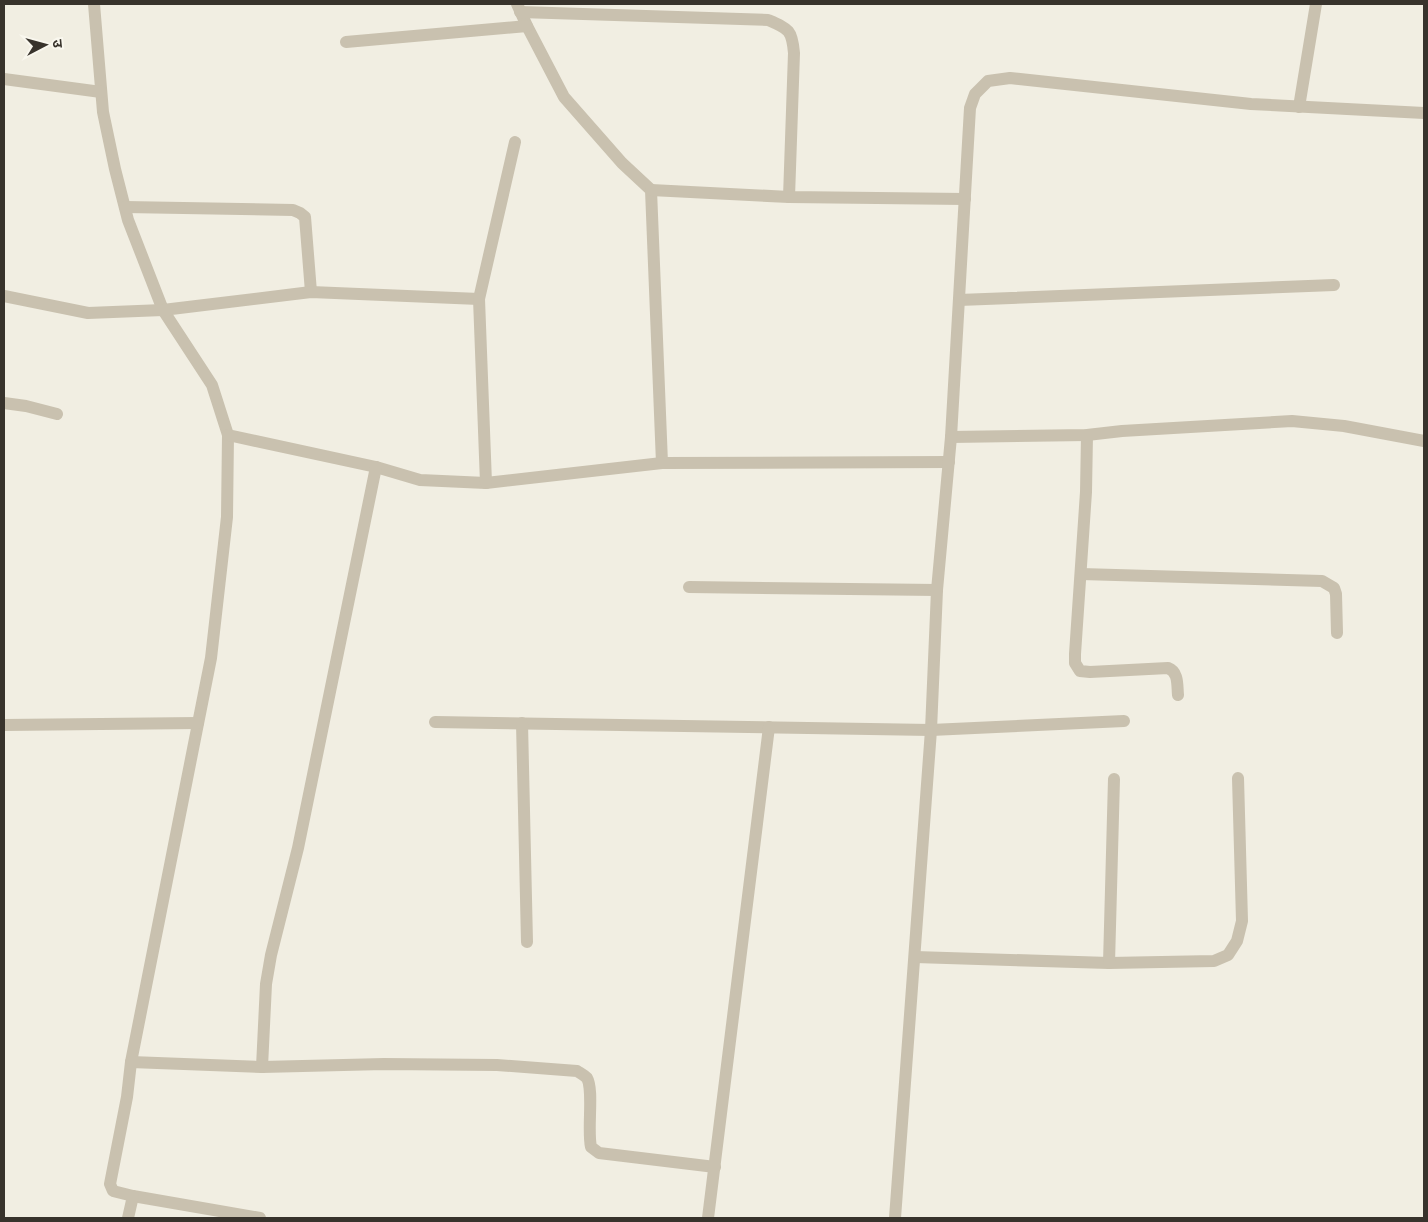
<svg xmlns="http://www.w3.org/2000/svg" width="1428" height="1222" font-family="'Archivo Narrow','Noto Sans Devanagari',sans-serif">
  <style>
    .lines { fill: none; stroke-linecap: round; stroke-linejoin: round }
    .minor { stroke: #c9c1af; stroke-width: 12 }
  </style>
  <rect width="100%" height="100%" fill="#f1eee2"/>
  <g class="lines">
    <!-- minor -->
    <g class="minor">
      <polyline points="94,4 103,112 115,169 128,220 163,310 212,385 228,435 227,517 211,658 131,1062"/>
      <polyline points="517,4 527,26 564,97 622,163 651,190 662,463"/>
      <path d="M520,12L768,20C789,29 792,30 794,53L789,197"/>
      <polyline points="346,42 527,26"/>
      <polyline points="4,79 101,92"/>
      <polyline points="1299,107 1316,4"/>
      <polyline points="651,190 789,197 965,199"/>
      <polyline points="125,207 293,210 300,213 305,217 311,292"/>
      <polyline points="4,296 88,313 163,310 311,292 479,299"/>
      <polyline points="959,300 1334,285"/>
      <polyline points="4,403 26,406 57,414"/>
      <polyline points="228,435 376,467 420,480 486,483 662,463 949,462"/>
      <path d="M1087,435L1086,492L1075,654V663L1080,671L1090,672L1168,668C1179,672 1177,686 1178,695"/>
      <polyline points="951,437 1087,435 1122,431 1292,421 1344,426 1424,441"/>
      <polyline points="486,483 479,299 515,142"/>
      <polyline points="1081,574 1322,581 1334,588 1336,594 1337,633"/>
      <polyline points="689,587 937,590"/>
      <polyline points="435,722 931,730 1124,721"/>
      <polyline points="522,723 527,942"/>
      <polyline points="4,725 198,723"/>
      <polyline points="915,957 1109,963 1214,961 1228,955 1237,941 1242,921 1238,778"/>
      <polyline points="1109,963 1114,779"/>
      <polyline points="262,1067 266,984 271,955 298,848 376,467"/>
      <polyline points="133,1196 260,1218"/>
      <path d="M128,1218L133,1196L113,1191L110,1184L127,1097L131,1062L262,1067L384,1064L497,1065L577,1071C580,1073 584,1075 587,1078C594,1090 587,1130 591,1147L599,1153L715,1167"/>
      <polyline points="708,1218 769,727"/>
      <polyline points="895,1218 931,730 937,590 951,437 970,108 975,94 988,81 1010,78 1251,104 1424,113"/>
    </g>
  </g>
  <!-- border -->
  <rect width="1428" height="1222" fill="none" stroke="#38332c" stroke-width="10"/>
  <!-- north arrow -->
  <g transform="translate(45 45) rotate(84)" stroke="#f9f7ee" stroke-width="4" paint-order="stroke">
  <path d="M0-4L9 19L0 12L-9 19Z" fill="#38332c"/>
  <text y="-8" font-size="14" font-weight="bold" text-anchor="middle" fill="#38332c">उ</text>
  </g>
</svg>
